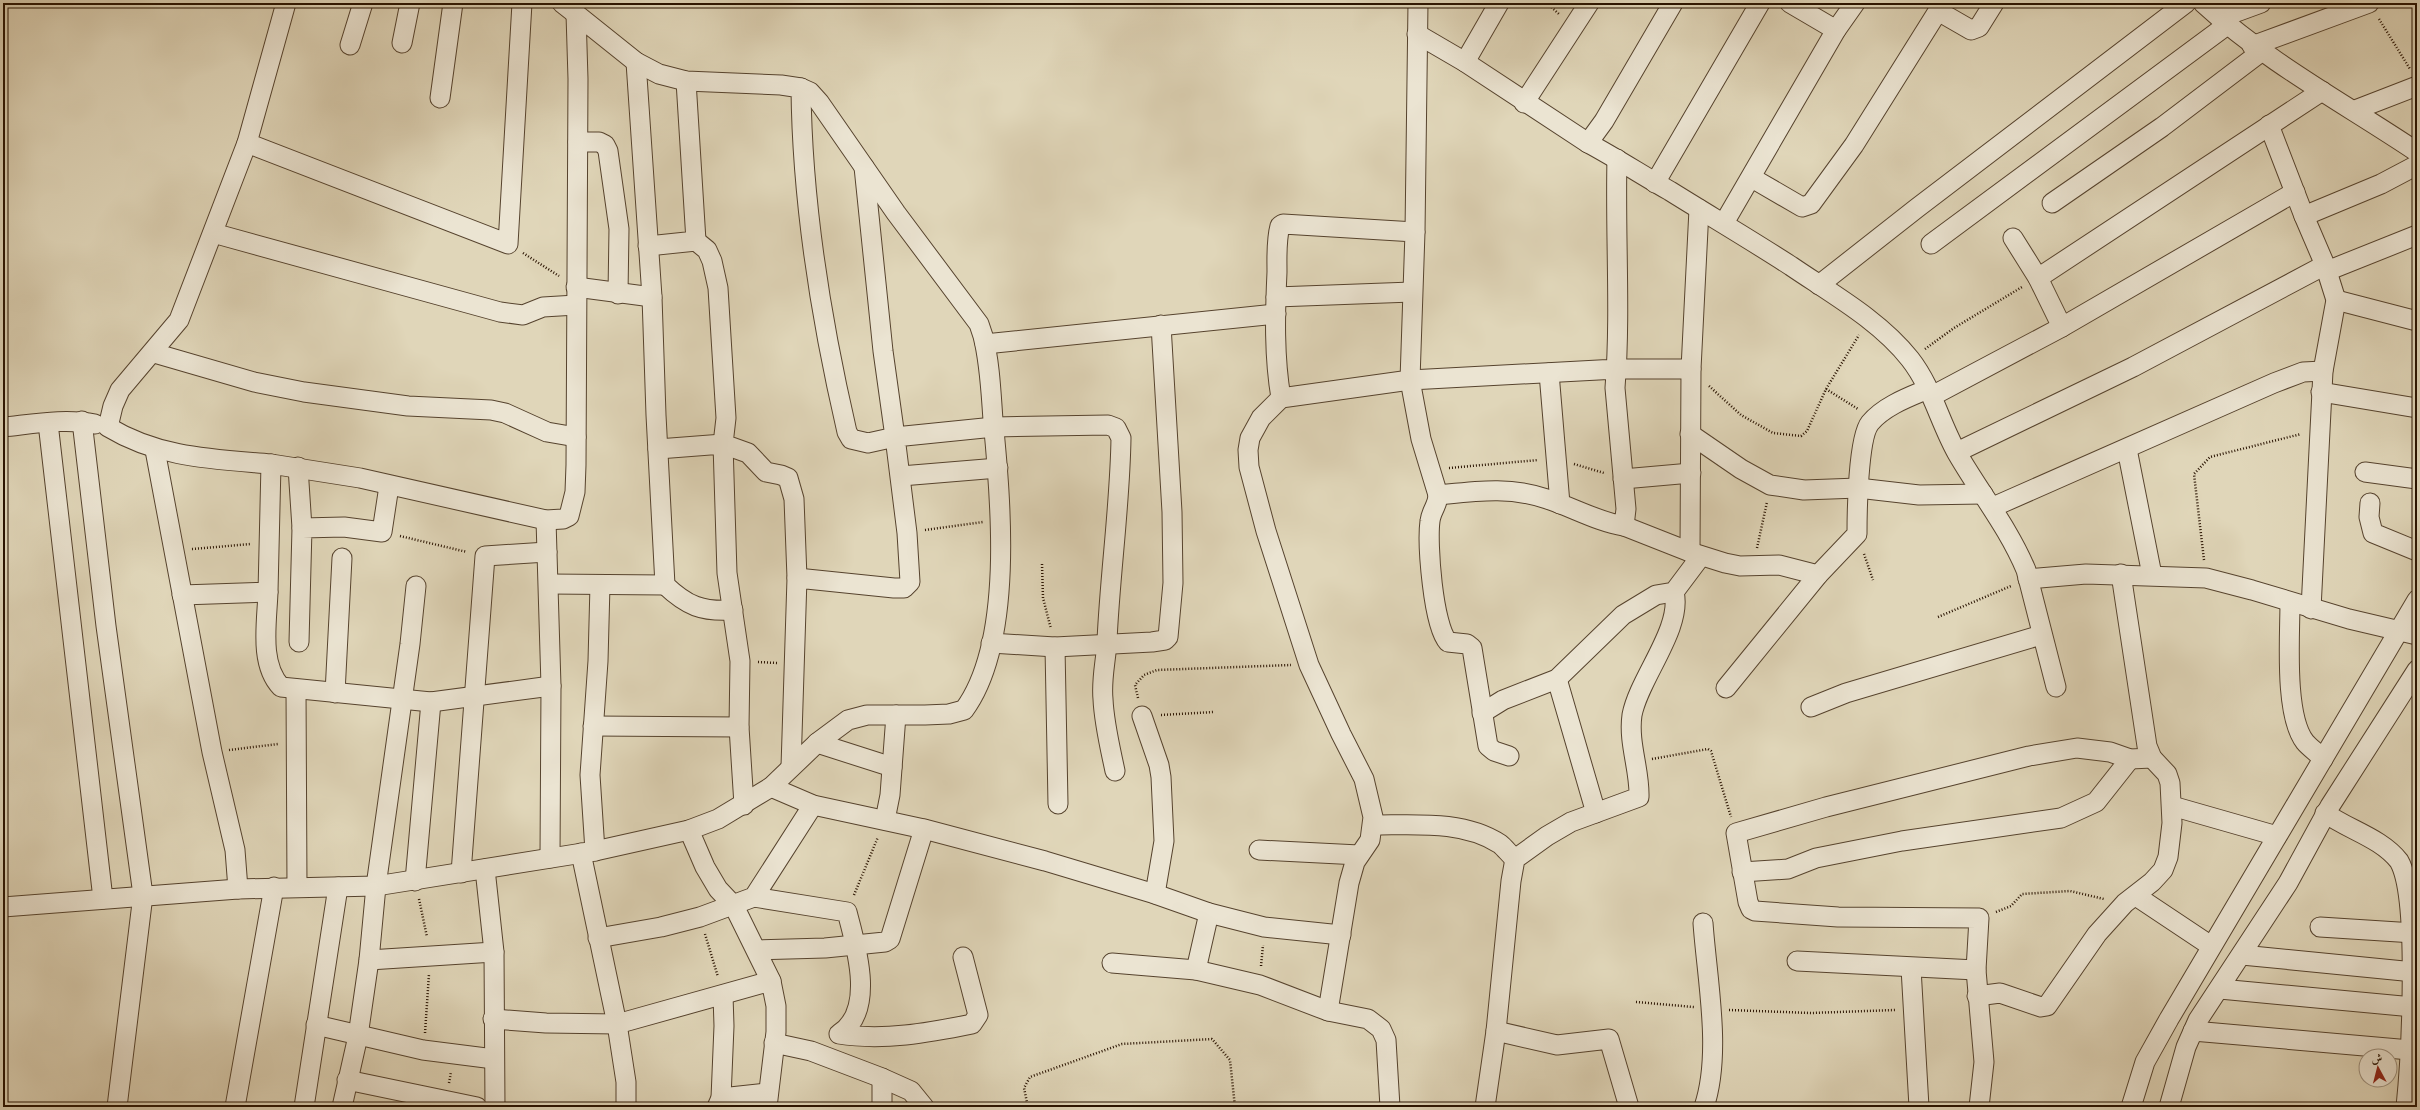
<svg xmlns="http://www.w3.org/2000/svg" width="2420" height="1110" font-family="'IM FELL Double Pica',Amiri,serif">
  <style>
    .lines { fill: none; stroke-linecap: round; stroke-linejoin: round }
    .minor-casing { stroke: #56432e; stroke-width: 21 }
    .path { stroke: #281200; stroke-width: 2.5; stroke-dasharray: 1 2; stroke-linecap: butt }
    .minor { stroke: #ebe4d2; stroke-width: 19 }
  </style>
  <rect width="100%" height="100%" fill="#e0d6b9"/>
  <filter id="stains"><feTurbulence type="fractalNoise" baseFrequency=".005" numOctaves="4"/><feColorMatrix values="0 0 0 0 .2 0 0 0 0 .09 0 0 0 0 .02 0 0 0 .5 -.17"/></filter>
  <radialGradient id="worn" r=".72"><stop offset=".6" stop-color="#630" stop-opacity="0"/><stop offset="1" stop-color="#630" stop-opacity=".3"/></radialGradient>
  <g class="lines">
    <!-- minor casing -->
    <g class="minor-casing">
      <g id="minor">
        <polyline points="286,3 247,143 508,244 522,3"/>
        <polyline points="562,3 576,14"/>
        <path d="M1673,3L1604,121L1588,143C1616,158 1642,175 1670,191C1710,216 1751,240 1791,266C1832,294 1879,320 1910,359C1932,387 1940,423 1957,453C1980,493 2008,527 2026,570L2056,687"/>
        <polyline points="1790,3 1836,30"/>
        <path d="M2203,3C2268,63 2344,103 2417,152"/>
        <polyline points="1938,11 1971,30 1979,27 1994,3"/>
        <polyline points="2220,18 2261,3"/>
        <polyline points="1417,34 1465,62 1588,143"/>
        <polyline points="402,43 410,3"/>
        <polyline points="350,45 363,3"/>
        <polyline points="2252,46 2369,3"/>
        <path d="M636,62L652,297L656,415L665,585C687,606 702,612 733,610"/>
        <polyline points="1465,62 1499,3"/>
        <polyline points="440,98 453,3"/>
        <polyline points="1524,103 1589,3"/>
        <polyline points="2355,110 2417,86"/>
        <polyline points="2269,125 2304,216 2325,265 2336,300 2323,371 2311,609"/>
        <polyline points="578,142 599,142 605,145 608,151 619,229 618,294"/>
        <path d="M247,143L179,320L120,390L113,406L108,427C159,458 213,459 271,464"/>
        <path d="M1617,159C1615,235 1621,312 1615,388L1626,509L1624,526C1598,522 1572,507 1547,499C1509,486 1477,491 1438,495L1421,439L1410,380L1617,369H1691"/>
        <polyline points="1752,178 1802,207 1811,204 1854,145 1943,3"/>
        <polyline points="1655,183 1760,3"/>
        <polyline points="2052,203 2162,127 2261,52"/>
        <polyline points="2304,216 2381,184 2417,165"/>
        <polyline points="1724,223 1836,30 1855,3"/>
        <path d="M1283,224L1415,232L1410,380L1281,398C1274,357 1275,314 1277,272C1277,257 1276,241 1280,226Z"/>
        <polyline points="1415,232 1418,3"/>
        <polyline points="213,233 500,312 523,315 543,307 576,305"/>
        <polyline points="2013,238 2038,278 2062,327"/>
        <polyline points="696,241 707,250 712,261 718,288 726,418 723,444 748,453 766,472 781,475 788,478 794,499 797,578"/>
        <polyline points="1931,244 2227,25"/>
        <polyline points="648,246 696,241 686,81"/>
        <polyline points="2327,271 2417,235"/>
        <polyline points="2038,278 2322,91"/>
        <polyline points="1819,285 1917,208 2186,3"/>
        <polyline points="576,287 652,297"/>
        <polyline points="1276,297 1412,292"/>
        <polyline points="2336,300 2417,321"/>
        <polyline points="985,344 1276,314"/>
        <polyline points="154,353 254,382 304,392 408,406 491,410 505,413 547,432 576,437"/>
        <polyline points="1549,373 1560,504"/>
        <polyline points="2321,392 2417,408"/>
        <polyline points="1932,396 2062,327 2295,192"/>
        <polyline points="1281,398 1261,418 1250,438 1248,450 1249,467 1266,531 1309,665 1341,734 1364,779 1373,817 1370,840 1355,862 1349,883 1328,1011"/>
        <polyline points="82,421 106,626 143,895 117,1107"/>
        <polyline points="48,423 103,899"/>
        <path d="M3,427C33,424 65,418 95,424"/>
        <polyline points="1690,434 1741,469 1770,485 1804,490 1858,488 1919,495 1983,494"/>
        <polyline points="658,449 723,444 727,573 740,661 739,727 744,805"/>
        <polyline points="2127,449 2152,575"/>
        <polyline points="155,450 212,752 235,850 238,889"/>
        <polyline points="1957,452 2133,367 2325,265"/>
        <polyline points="298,467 302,528"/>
        <polyline points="2365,472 2417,479"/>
        <polyline points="901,476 998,468"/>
        <polyline points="1623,479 1691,473"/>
        <path d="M1438,495C1438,505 1431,511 1430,521C1427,543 1433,626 1448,642L1467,644L1472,648L1488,746L1494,751L1509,756"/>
        <polyline points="2370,503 2369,517 2373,533 2417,551"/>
        <polyline points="1993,507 2274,383 2303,372 2323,371"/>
        <polyline points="546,520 551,686 550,858"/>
        <polyline points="1624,526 1690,552 1725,563 1740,566 1779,565 1818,575"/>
        <polyline points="1690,552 1691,369 1699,209"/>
        <polyline points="2028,579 2086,574 2206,578 2252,590 2349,619 2417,635"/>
        <polyline points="549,584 665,585"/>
        <path d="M268,592C267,622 259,664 281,687L431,702L551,686"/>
        <path d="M182,595L268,592L271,464L360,478L546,520L563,519L569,516L575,492L576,465L578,79L576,14L636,62L659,74L686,81L781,85L801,88C802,204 821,320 847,432L851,439L868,443L895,437L883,351L864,167"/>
        <path d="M2290,602C2290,636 2284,715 2305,742C2310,748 2318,753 2323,759"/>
        <polyline points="299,642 302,528 344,527 382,532 389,486"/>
        <polyline points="991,643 1055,647 1152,642 1165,640 1168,637 1173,583 1172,512 1161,325"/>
        <polyline points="1055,647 1058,804"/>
        <polyline points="1557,679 1596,813"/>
        <path d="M1726,688L1818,575L1857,534C1857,513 1858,438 1870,423C1884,406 1909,397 1928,389"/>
        <polyline points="296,689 297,887"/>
        <polyline points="335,693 342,558"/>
        <polyline points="1811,707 1846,693 2041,635"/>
        <polyline points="1482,713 1503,700 1557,679 1623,615 1656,595 1674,592 1701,556"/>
        <polyline points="1142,716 1159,765 1161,777 1164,841 1155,894"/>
        <polyline points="593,726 739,727"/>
        <polyline points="817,743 892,767"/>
        <path d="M791,767L797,578L894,588H904L910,582L907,533L895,437L994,427L1108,425L1116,428L1121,438C1120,506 1110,573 1107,641C1106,661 1101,679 1103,699C1104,723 1110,747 1115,771"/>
        <polyline points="771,787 813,805 924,829 1045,861 1155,894 1209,913 1264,927 1341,935"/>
        <polyline points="2172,806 2277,836"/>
        <path d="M2325,813C2349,830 2381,838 2399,861C2420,897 2411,1058 2406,1107"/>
        <polyline points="885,820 890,795 896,715"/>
        <path d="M1373,825C1414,825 1464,820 1500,844C1505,848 1510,855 1515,859"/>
        <polyline points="689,830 705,867 718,889 734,906 771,981 776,1006 776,1032 767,1107"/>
        <polyline points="1259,850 1359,855"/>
        <polyline points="595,851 590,775 598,661 600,585"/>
        <polyline points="581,853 617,1024 626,1082 626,1107"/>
        <polyline points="485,869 494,952 495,1107"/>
        <polyline points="1742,872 1788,869 1816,858 1902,841 2061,818 2096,802 2130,759"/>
        <polyline points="461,873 485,556 547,552"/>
        <polyline points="415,881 431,702"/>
        <polyline points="2136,896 2211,946"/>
        <path d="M754,897L847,912C856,946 876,1011 839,1034C883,1041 928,1033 972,1024L978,1015L963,957"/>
        <path d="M3,907L238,889L376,886L595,851L689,830L718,819L771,787L817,743L848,720L867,715H925L949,714L964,710C1014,642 1001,501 993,420C991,393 990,363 983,336L979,324L896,213L819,102L810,92L801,88"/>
        <path d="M1703,923C1707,980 1722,1053 1704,1107"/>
        <polyline points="2320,927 2414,933"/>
        <polyline points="598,938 661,927 700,917 754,897 813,805"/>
        <polyline points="757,950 825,948 885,942 890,939 924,829"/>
        <polyline points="2242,955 2414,972"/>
        <polyline points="369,960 494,952"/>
        <polyline points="1797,961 1976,970"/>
        <polyline points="1112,963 1196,970 1260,985 1328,1011 1368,1019 1381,1029 1386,1040 1390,1107"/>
        <polyline points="1911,968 1919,1107"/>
        <polyline points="1196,970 1209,913"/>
        <polyline points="2220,989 2413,1007"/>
        <polyline points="1977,996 2000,993 2041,1007 2047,1006 2097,934 2125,903 2152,882 2163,870 2168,857 2172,823 2170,783 2167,774 2152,758 2147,746 2121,574"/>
        <polyline points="493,1019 546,1023 617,1024 771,981"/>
        <polyline points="316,1025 423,1050 494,1059"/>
        <polyline points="1496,1031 1557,1045 1609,1039 1629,1107"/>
        <polyline points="2193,1031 2410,1050"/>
        <polyline points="774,1043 811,1051 882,1078 911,1091 924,1107"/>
        <polyline points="347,1080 477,1107"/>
        <polyline points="721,1098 768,1093"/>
        <polyline points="235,1107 274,887"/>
        <polyline points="304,1107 338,887"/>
        <polyline points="342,1107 358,1036 369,960 376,886 410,644 416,586"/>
        <polyline points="717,1107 721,1098 724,1026 723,995"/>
        <polyline points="882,1107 882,1078"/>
        <path d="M1485,1107L1496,1031L1511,881L1515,859L1547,836L1571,822L1639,797C1640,770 1628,743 1632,715C1639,678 1683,628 1674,592"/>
        <polyline points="1979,1107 1984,1062 1976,970 1979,918 1838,917 1755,911 1751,909 1748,902 1736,833 1826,807 2029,756 2077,748 2110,752 2130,759 2152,758"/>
        <polyline points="2131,1107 2145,1062 2169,1019 2417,600"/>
        <polyline points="2169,1107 2186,1047 2198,1020 2288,883 2330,806 2417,670"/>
      </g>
    </g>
    <!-- path -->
    <g class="path">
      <polyline points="1547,3 1560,15"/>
      <polyline points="2379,19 2410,69"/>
      <polyline points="523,253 559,276"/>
      <polyline points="1925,349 1954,328 2022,287"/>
      <polyline points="1709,386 1741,415 1773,433 1801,436 1807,431 1826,389 1859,335"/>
      <polyline points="1826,389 1858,409"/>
      <polyline points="1574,464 1604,473"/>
      <polyline points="1449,468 1538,460"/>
      <polyline points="925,530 983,522"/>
      <polyline points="400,536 467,552"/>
      <polyline points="1757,548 1767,502"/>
      <polyline points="192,549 251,544"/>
      <polyline points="1864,554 1873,580"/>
      <polyline points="2204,560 2194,474 2210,457 2301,434"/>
      <polyline points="1042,564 1043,598 1051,629"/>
      <polyline points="1938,617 2011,586"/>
      <polyline points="758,662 777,663"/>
      <polyline points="1138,698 1135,685 1144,675 1157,670 1291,665"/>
      <polyline points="1161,715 1214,712"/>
      <polyline points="229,750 278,744"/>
      <polyline points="1652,759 1708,749 1711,751 1731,817"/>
      <polyline points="854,895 878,837"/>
      <polyline points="419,899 427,937"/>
      <polyline points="1996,912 2011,906 2022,894 2070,891 2104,899"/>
      <polyline points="705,934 718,977"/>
      <polyline points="1261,966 1263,945"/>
      <polyline points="1636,1002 1694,1007"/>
      <polyline points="1729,1010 1811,1013 1895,1010"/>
      <polyline points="425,1033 429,974"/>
      <polyline points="449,1083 451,1072"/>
      <polyline points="1028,1107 1024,1088 1030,1077 1122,1044 1212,1039 1230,1060 1235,1107"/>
    </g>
    <!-- minor -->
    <use href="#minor" class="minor"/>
  </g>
  <!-- margin -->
  <rect width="2420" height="1110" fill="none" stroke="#e0d6b9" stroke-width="16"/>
  <rect x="4" y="4" width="2412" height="1102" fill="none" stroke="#281200" stroke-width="2"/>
  <rect x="8" y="8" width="2404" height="1094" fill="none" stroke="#281200"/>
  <!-- north arrow -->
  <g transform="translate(2378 1068) rotate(353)"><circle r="19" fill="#ebe4d2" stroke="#9d907e"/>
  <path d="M0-3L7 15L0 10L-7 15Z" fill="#8f2418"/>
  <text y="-6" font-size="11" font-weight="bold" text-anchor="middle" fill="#281200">ش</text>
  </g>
  <rect width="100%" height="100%" filter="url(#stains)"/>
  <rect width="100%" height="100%" fill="url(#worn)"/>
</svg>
